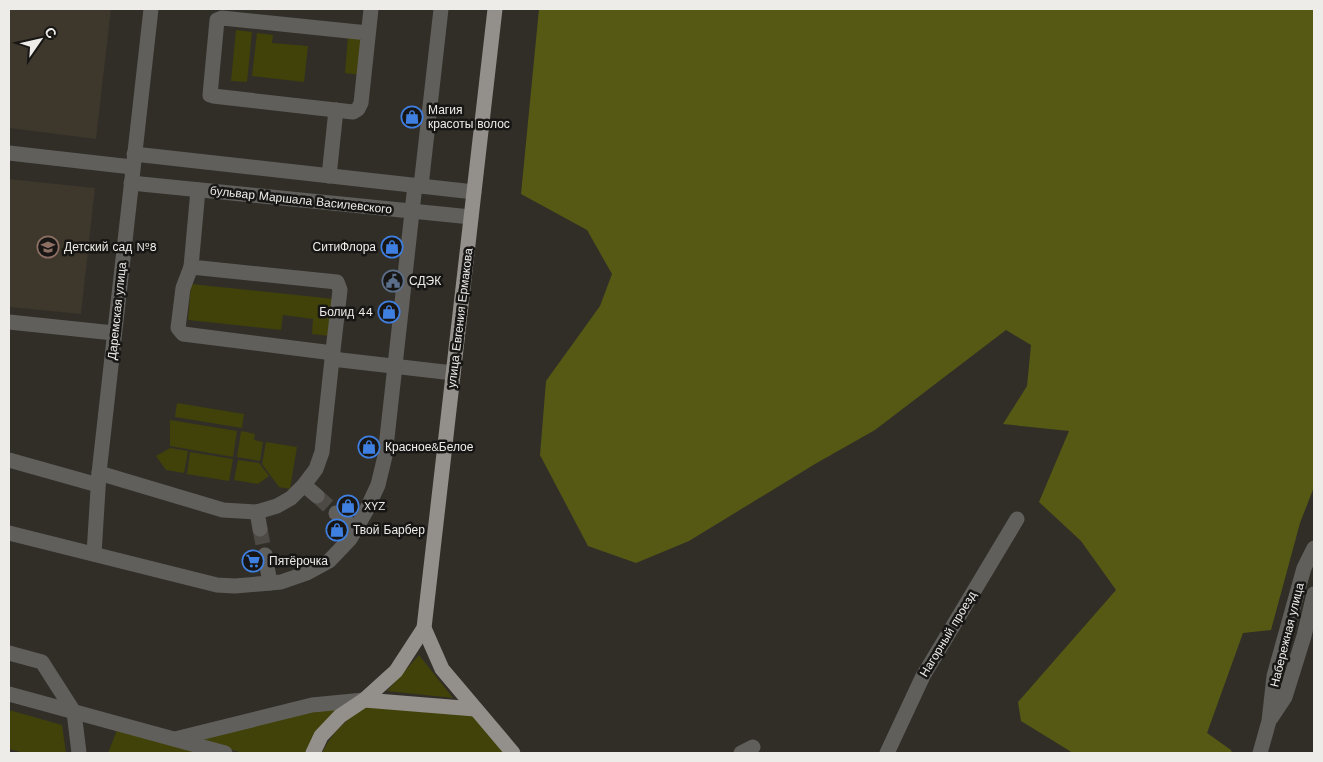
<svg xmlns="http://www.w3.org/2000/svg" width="1323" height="762" font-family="'Work Sans',sans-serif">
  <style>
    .built { fill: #3d372c }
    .green { fill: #404209 }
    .forest { fill: #565913 }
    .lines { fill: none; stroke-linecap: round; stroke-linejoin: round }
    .minor-tunnel { stroke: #4d4a45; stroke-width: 15; stroke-dasharray: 15 8; stroke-linecap: butt }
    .minor { stroke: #615f5c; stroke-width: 15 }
    .major { stroke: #938f8a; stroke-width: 15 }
    .labels { text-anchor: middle; stroke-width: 5; stroke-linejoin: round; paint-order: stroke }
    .poi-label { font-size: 12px; fill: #eeece9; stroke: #171614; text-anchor: start }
    .street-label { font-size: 12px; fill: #eeece9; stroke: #171614 }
  </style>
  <rect width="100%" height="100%" fill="#312e28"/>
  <!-- built -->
  <g class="built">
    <polygon points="9,9 111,9 96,139 9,128"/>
    <polygon points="9,179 95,188 81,314 9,307"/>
  </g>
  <!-- green -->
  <g class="green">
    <polygon points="236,30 252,32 247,82 231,81"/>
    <polygon points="257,33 273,35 272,43 308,46 304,82 252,76"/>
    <polygon points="348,36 364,38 360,75 345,73"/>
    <polygon points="191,284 334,299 330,336 312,334 313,319 283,315 281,330 188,320"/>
    <polygon points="177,403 244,414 242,428 175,417"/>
    <polygon points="170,420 237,431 233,457 170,446"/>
    <polygon points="241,431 255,434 254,440 263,442 260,461 237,457"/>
    <polygon points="266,442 297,447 290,489 279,487 262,464"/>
    <polygon points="170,448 188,451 184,473 166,470 156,456"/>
    <polygon points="190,452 233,459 229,481 187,474"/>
    <polygon points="238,460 259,463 269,476 258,484 234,480"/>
    <polygon points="419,655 453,698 387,691"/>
    <path d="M367,705L471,714L505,753H322C332,731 348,719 367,705Z"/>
    <polygon points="344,706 308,753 243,753 195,740 315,708"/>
    <polygon points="9,710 62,725 66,753 24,753 9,749"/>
    <polygon points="117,730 204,753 108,753"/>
  </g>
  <!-- forest -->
  <polygon class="forest" points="539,9 1314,9 1314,487 1300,523 1271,630 1243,633 1207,733 1231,750 1232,753 1073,753 1021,721 1018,702 1116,590 1081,541 1039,502 1069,431 1003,424 1027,386 1031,345 1006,330 875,430 815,464 689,541 636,563 588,546 540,455 546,381 600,306 612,274 587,230 521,194"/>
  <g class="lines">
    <!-- minor-tunnel -->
    <g class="minor-tunnel">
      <polyline points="317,496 336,513"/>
      <polyline points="260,529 265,555"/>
    </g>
    <!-- minor -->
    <g class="minor">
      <polyline points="368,33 222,18 217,20 210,95 213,96 353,112 358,109 361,103 371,9"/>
      <polyline points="9,153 132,167"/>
      <polyline points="134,154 474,192"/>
      <polyline points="329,176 336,110"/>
      <polyline points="131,183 471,217"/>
      <polyline points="421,186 441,9"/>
      <polyline points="198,190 191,267 337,282 340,290 332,359"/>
      <polyline points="191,267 183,288 178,328 183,334 333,353"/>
      <polyline points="9,322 114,333"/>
      <polyline points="9,460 98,485"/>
      <polyline points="99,473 223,510 257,512 277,506 291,498 304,485 316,469 322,452 332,359 453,373"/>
      <polyline points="304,485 317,496"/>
      <polyline points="257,512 260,529"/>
      <polyline points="336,513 355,529"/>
      <polyline points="9,533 217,585 235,586 281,582 307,573 329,561 350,539 366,511 378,485 385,456 415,185"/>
      <polyline points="94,554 99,473 151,9"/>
      <polyline points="265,555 270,583"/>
      <polyline points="9,653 42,662 74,712 79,753"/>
      <polyline points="9,694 225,753"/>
      <polyline points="1271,718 1285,697 1304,636 1314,594"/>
      <polyline points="175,739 312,705 364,700"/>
      <polyline points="741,753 753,747"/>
      <polyline points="887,753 923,676 1017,519"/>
      <polyline points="1260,753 1269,721 1274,676 1304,568 1314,548"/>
    </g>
    <!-- major -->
    <g class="major">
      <polyline points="424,628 442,669 513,753"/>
      <polyline points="364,700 475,709"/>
      <polyline points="313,753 321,736 340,716 364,700 396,671 424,628 495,9"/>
    </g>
  </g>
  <!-- icons -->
  <defs>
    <g id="shop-ring" transform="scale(1.125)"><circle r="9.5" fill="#171614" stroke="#3f7fe0" stroke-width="1.5"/><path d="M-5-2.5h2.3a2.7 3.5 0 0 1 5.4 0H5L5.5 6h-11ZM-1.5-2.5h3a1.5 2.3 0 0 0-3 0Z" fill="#3f7fe0"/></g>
    <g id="school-ring" transform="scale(1.125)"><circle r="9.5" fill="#171614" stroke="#8d6e63" stroke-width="1.5"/><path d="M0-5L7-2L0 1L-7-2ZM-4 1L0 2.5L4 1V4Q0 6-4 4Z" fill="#8d6e63"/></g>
    <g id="civic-ring" transform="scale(1.125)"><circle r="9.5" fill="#171614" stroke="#5c6f8a" stroke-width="1.5"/><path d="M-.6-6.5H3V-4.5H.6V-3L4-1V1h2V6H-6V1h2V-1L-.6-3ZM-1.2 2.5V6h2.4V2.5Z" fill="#5c6f8a"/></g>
    <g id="supermarket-ring" transform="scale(1.125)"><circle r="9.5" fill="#171614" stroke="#3f7fe0" stroke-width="1.5"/><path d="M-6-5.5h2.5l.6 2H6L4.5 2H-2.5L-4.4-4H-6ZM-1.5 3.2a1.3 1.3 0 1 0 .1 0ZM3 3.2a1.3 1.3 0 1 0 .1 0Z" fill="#3f7fe0"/></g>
  </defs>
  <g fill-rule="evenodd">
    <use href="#shop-ring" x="412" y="117"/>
    <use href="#school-ring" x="48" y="247"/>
    <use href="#shop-ring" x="392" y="247"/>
    <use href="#civic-ring" x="393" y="281"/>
    <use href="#shop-ring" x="389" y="312"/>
    <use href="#shop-ring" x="369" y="447"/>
    <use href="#shop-ring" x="348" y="506"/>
    <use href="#shop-ring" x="337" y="530"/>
    <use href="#supermarket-ring" x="253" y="561"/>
  </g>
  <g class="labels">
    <!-- poi labels -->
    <g class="poi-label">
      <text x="428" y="114">Магия<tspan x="428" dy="14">красоты волос</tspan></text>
      <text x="64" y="251">Детский сад №8</text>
      <text x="376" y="251" text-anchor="end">СитиФлора</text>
      <text x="409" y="285">СДЭК</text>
      <text x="373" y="316" text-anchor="end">Болид 44</text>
      <text x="385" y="451">Красное&amp;Белое</text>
      <text x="364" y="510">XYZ</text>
      <text x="353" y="534">Твой Барбер</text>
      <text x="269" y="565">Пятёрочка</text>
    </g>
    <!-- street labels -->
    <g class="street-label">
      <text transform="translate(301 200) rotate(6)" y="4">бульвар Маршала Василевского</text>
      <text transform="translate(117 311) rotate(-84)" y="4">Даремская улица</text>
      <text transform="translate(460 318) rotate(-83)" y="4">улица Евгения Ермакова</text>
      <text transform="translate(948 634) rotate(-59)" y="4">Нагорный проезд</text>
      <text transform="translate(1287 635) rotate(-76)" y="4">Набережная улица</text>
    </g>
  </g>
  <!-- border -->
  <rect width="1323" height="762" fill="none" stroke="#eeece9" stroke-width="20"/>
  <!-- north arrow -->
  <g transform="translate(40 40) rotate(56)" stroke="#171614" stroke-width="4" paint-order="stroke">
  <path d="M0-4L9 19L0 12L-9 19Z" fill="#eeece9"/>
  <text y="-8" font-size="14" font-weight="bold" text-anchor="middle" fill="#eeece9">С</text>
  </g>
</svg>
